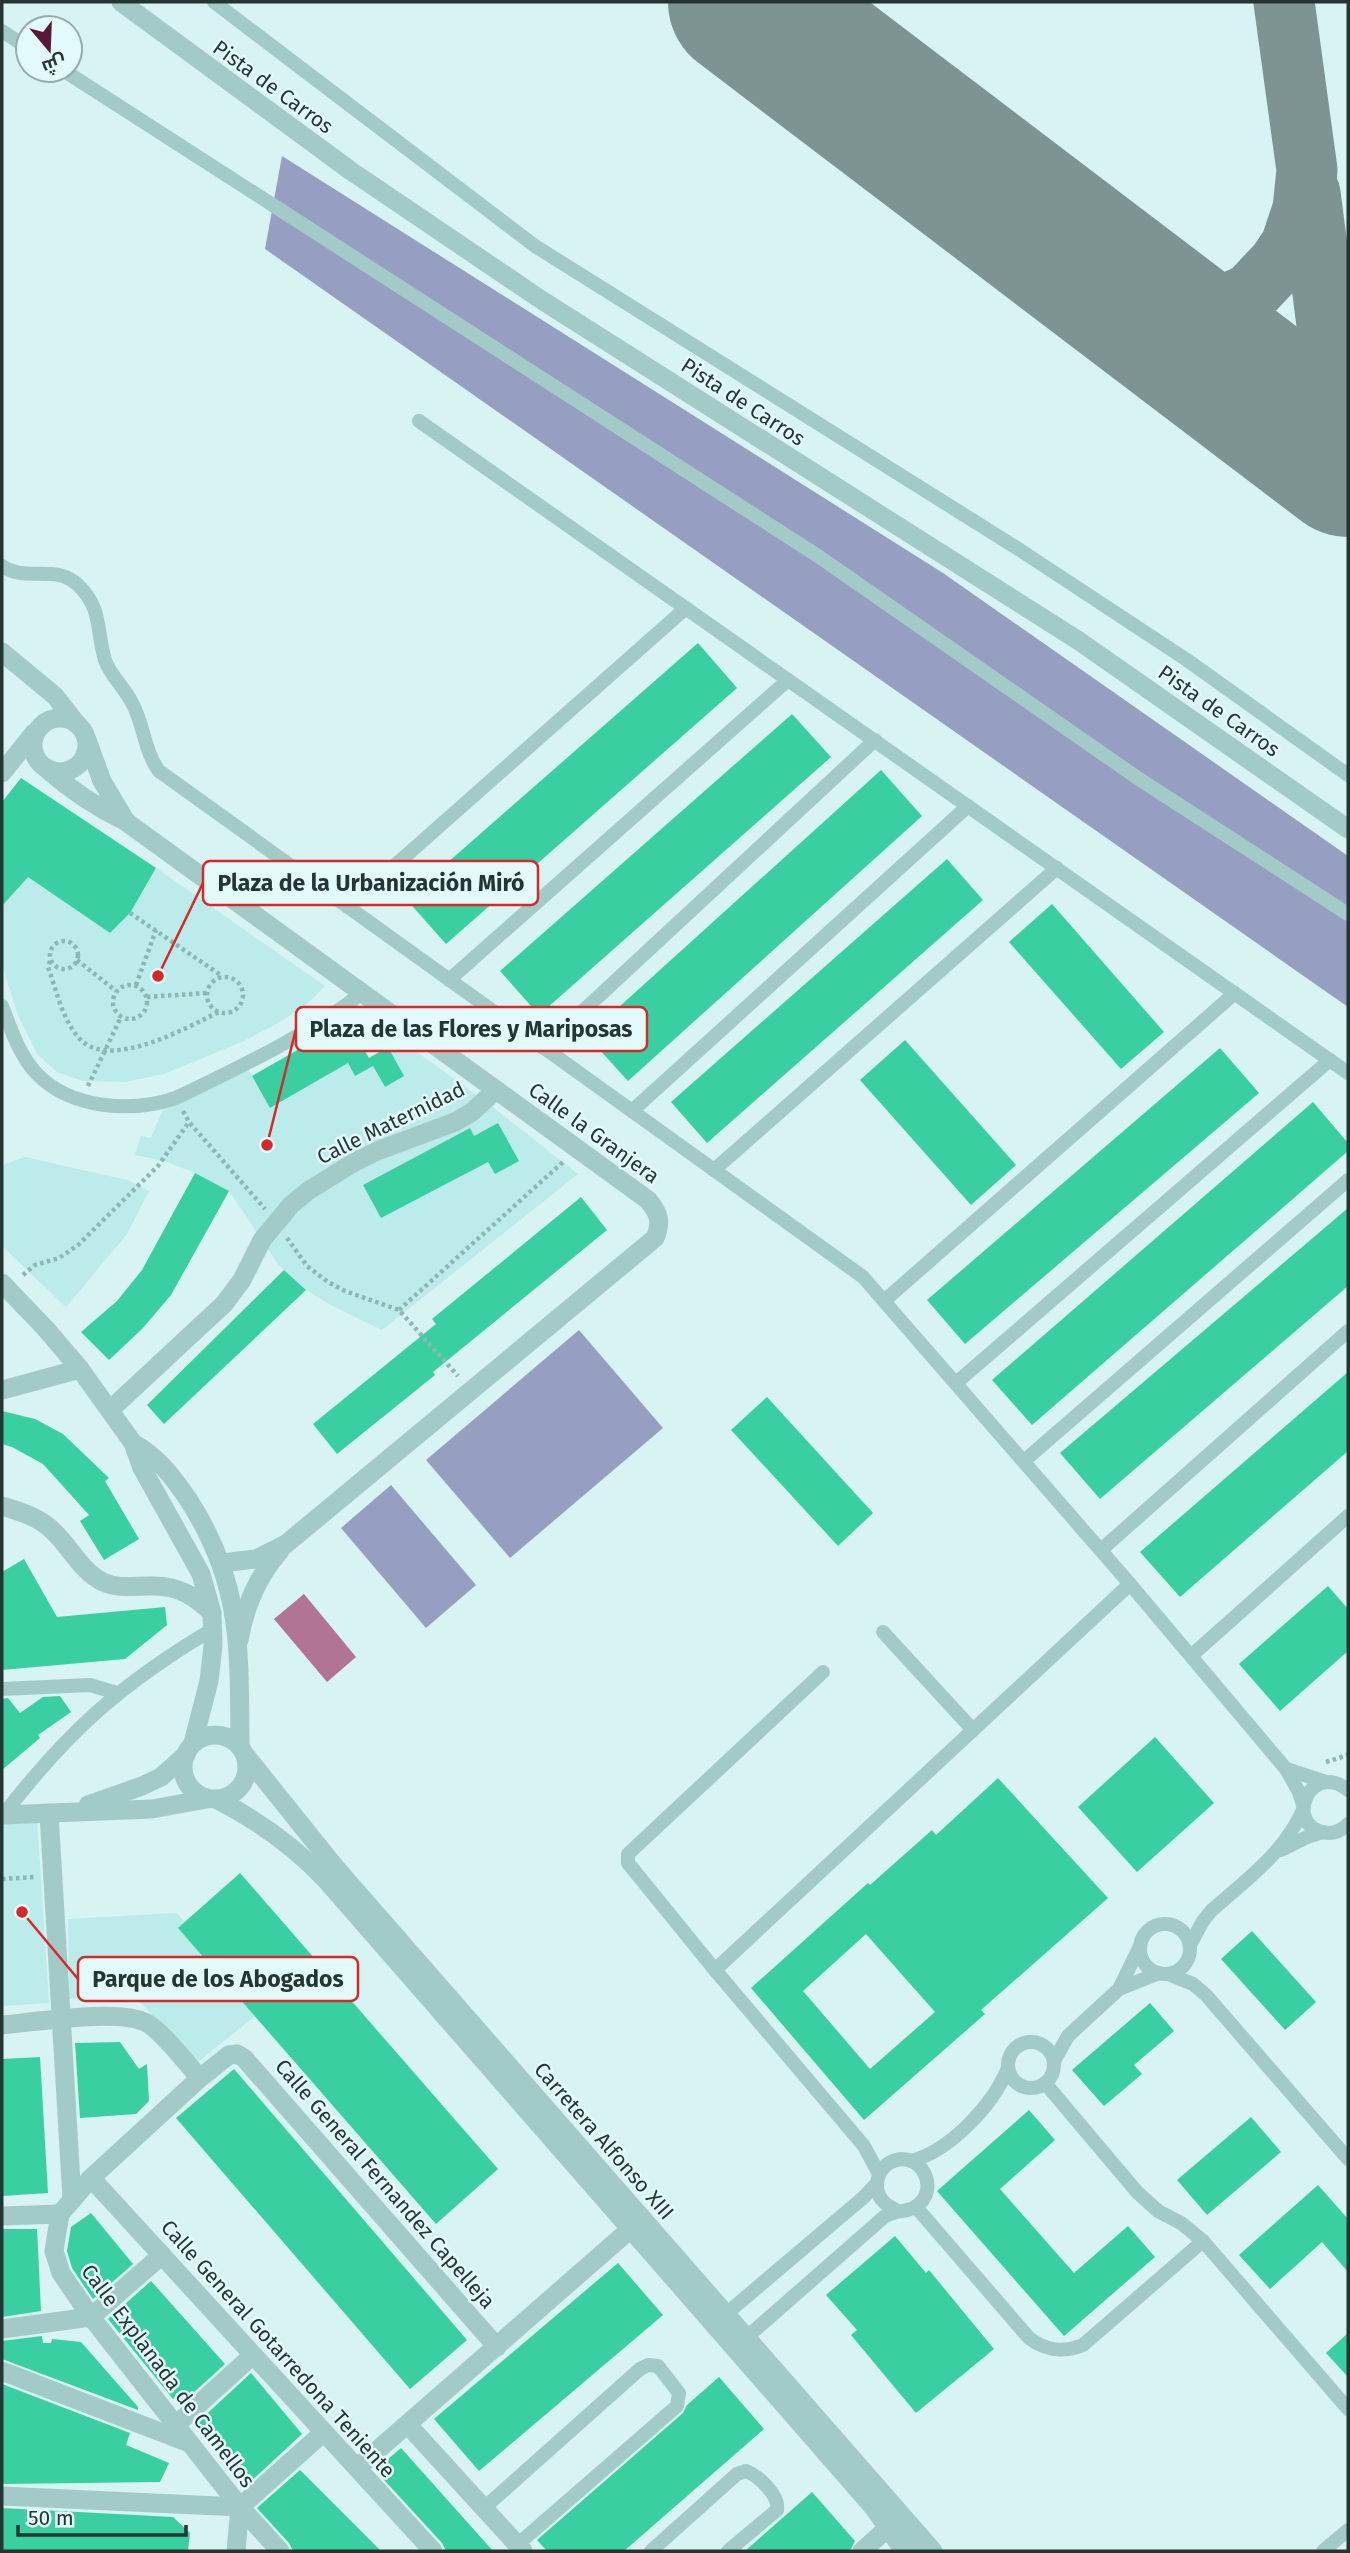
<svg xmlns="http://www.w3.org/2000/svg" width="1350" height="2553" font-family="'Fira Sans',Cairo,sans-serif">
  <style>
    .green { fill: #969fc2 }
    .plaza { fill: #bcebec }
    .water { fill: #b27493 }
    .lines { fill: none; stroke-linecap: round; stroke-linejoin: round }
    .taxiway { stroke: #7e9492; stroke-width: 61 }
    .runway { stroke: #7e9492; stroke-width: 152 }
    .building { fill: #39cfa1; fill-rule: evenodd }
    .path { stroke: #8cb7b2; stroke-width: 4.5; stroke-dasharray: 3.5 3.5; stroke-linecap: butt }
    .service { stroke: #a2cbc8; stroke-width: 14 }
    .minor { stroke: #a2cbc8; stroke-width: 19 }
    .tertiary { stroke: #a2cbc8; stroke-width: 19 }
    .labels { text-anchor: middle; stroke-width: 5; stroke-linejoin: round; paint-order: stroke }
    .street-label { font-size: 21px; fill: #253532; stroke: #e3fafa }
    .leader { fill: none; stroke: #d62828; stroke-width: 2.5 }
    .callout-dot { fill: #d62828; stroke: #e3fafa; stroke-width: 2.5 }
    .callout { fill: #e3fafa; stroke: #d62828; stroke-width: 2.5 }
    .callout-label { font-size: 23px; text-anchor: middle; font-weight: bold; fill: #253532 }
  </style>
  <rect width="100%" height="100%" fill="#d7f3f2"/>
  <!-- green -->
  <g class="green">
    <polygon points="282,156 943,573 1348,856 1348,1007 265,249"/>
    <polygon points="579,1330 663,1428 510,1558 426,1460"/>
    <polygon points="391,1485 476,1585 426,1628 341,1528"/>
  </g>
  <!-- plaza -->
  <g class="plaza">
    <polygon points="156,868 325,986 307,1004 280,1022 244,1041 164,1074 125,1082 83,1081 57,1072 37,1054 18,1015 2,965 2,906 28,877 110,933 130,913"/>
    <polygon points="396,1037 485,1101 578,1174 382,1330 331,1305 306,1290 278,1264 229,1191 195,1173 164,1161 135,1155 141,1136 151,1138 162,1111 248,1069 271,1108 348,1063 355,1076 373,1066 385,1087 388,1047"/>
    <polygon points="25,1157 127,1180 149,1191 127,1234 66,1307 2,1246 2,1165"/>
    <polygon points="37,1818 49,2003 2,2006 2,1821"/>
    <polygon points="177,1913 260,2012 197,2063 142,2004 130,1998 114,1996 69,1999 68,1919"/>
  </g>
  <!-- water -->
  <polygon class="water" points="304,1594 356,1657 327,1682 274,1619"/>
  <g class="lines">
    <!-- taxiway -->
    <g class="taxiway">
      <polyline points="1310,193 1336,394 1348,432"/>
      <polyline points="1122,289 1153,303 1197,310 1216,309 1250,294 1279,263 1291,245 1303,209 1307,170 1284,2"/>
    </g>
    <!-- runway -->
    <polyline class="runway" points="744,2 1348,461"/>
  </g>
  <!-- building -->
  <g class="building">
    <polygon points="698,643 737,688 446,944 406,899"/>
    <polygon points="792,714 831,757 539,1015 500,971"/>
    <polygon points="881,770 922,816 628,1081 587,1036"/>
    <polygon points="21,778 156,868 130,913 110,933 28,877 2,906 2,802"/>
    <polygon points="947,859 983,900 707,1143 671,1102"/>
    <polygon points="1052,904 1164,1032 1121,1069 1009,942"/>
    <polygon points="329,1032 343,1054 340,1049 358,1039 369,1058 388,1047 404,1076 385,1087 373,1066 355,1076 348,1063 270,1108 252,1076"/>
    <polygon points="905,1040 1016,1165 971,1205 860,1080"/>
    <polygon points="1220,1048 1259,1093 965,1344 927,1300"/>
    <polygon points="1313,1102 1348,1143 1348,1151 1032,1425 992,1380"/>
    <polygon points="498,1123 519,1161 495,1174 488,1162 381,1218 363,1185 470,1128 474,1136"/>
    <polygon points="195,1173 229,1191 171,1295 142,1329 109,1360 81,1332 117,1301 142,1270"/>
    <polygon points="581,1197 607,1230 433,1372 435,1375 337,1454 313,1424 436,1324 432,1319"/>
    <polygon points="1348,1208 1348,1286 1100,1499 1060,1453"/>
    <polygon points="284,1270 306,1290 164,1424 147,1405"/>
    <polygon points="1348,1372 1348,1451 1180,1597 1140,1552"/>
    <polygon points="767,1397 873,1513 838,1546 731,1430"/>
    <polygon points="2,1411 35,1419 63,1434 109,1478 105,1481 139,1539 104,1560 80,1521 89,1515 43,1464 12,1447 2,1444"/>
    <polygon points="24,1559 57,1617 165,1607 167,1625 125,1659 2,1670 2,1572"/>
    <polygon points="1328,1586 1348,1609 1348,1651 1280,1711 1239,1664"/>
    <polygon points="60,1696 71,1712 38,1735 40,1738 2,1770 2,1699 8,1698 20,1713 43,1697"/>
    <polygon points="1155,1737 1214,1803 1137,1872 1078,1807"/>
    <path d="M998,1778L1108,1898L981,2010L985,2014L864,2120L751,1988L868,1883L870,1885L932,1830L936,1835ZM866,1934L935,2012L870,2069L803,1991Z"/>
    <polygon points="240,1873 498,2169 436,2224 178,1928"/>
    <polygon points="1252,1931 1316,2002 1285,2030 1221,1959"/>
    <polygon points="1150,2003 1174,2031 1134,2065 1142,2074 1104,2106 1072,2070"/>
    <polygon points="120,2042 139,2069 147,2064 149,2101 136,2114 80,2118 75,2043"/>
    <polygon points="40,2057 48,2193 2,2196 2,2059"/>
    <polygon points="234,2069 467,2340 410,2389 176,2118"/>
    <polygon points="1029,2110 1055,2140 1000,2189 1074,2273 1128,2226 1155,2257 1064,2336 937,2191"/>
    <polygon points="1251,2117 1281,2152 1207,2215 1177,2180"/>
    <polygon points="1318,2185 1348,2219 1348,2272 1322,2242 1270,2289 1239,2255"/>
    <polygon points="91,2213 133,2264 93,2299 72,2268 67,2251 71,2227"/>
    <polygon points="2,2229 37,2229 41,2311 2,2317"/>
    <polygon points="895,2236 926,2273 929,2270 994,2349 916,2413 851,2335 857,2330 826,2295"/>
    <polygon points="618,2263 663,2315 479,2471 434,2419"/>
    <polygon points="151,2281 225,2364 182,2403 177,2396 173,2399 108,2319"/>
    <polygon points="1348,2333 1348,2377 1326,2353"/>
    <polygon points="42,2336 43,2343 51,2343 52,2339 81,2342 138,2407 138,2410 2,2359 2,2341"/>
    <polygon points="251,2373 302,2434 249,2483 198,2422"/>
    <polygon points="719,2377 764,2429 624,2551 547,2551 537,2540 683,2413 687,2405"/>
    <polygon points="2,2384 130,2433 126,2445 169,2463 160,2482 2,2484"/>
    <polygon points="401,2448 493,2551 446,2551 442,2543 375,2470"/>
    <polygon points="300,2470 381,2551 293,2551 289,2543 257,2508"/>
    <polygon points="812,2492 855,2541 850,2551 745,2551"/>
    <polygon points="2,2508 173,2517 190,2533 188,2551 2,2551"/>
  </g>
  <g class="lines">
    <!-- path -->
    <g class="path">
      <polyline points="130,913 222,976"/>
      <circle cx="64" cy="955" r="14"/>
      <polyline points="77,960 116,991"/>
      <path d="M50,961L48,967C56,989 62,1018 78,1037C108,1073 187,1027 219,1012"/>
      <circle cx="225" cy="995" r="18"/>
      <circle cx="130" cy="1002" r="17"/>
      <polyline points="136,985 156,930"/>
      <polyline points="147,997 207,993"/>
      <polyline points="88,1086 121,1017"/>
      <polyline points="183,1111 189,1122 265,1209"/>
      <polyline points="287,1238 307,1266 328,1282 345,1291 399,1310 458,1376"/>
      <polyline points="23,1275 35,1265 59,1258 78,1245 158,1166 189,1122"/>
      <polyline points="399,1310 563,1162"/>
      <polyline points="1326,1762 1348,1755"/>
      <polyline points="2,1879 34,1877"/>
    </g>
    <!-- service -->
    <g class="service">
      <polyline points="214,2 535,246 1020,550 1187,660 1348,775"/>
      <polyline points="2,31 28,48"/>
      <polyline points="63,70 818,556 1139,779 1348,914"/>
      <polyline points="419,421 1348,1073"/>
      <path d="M2,566C26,583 55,563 78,585C103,609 96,631 105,660C110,675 123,686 131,701C144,723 144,751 159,771L863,1277L1130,1584L1286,1769L1299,1792L1303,1805"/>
      <polyline points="348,907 686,608"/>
      <polyline points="449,980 788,680"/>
      <path d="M2,1006C11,1029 19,1055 37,1074C71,1109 132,1113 176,1098C240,1067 304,1037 361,994"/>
      <polyline points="543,1048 875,740"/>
      <polyline points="632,1111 968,806"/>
      <polyline points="714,1170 1057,868"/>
      <polyline points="884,1301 1235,993"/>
      <polyline points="956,1383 1330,1060"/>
      <polyline points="1024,1461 1348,1180"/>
      <polyline points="1101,1550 1348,1331"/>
      <polyline points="883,1632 973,1730"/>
      <polyline points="1191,1656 1348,1516"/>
      <polyline points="823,1672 628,1854 628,1863 715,1970 864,2146 879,2174"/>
      <polyline points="2,1689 90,1685 117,1693"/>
      <polyline points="1286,1769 1326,1782"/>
      <path d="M1348,1790C1310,1760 1284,1824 1323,1832C1333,1835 1341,1831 1348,1824"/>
      <path d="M4,1814C68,1731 122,1683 213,1629"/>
      <polyline points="1281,1850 1307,1837 1323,1832"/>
      <circle cx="1165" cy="1949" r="25"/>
      <path d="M1190,1945L1203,1921L1211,1911C1246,1880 1284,1853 1303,1810"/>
      <polyline points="715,1970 1130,1584"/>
      <polyline points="1168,1974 1193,1984 1206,1995 1348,2159"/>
      <polyline points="1119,1989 1140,1946"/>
      <circle cx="1031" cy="2065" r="23"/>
      <polyline points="1054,2061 1068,2036 1119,1989 1159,1973"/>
      <polyline points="1045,2083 1137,2192 1158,2211 1181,2223 1203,2241 1348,2409"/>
      <path d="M911,2161C950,2151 993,2105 1008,2068"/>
      <path d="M916,2207L1029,2338C1046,2351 1063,2353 1083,2345L1203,2241"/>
      <polyline points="726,2314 864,2197 877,2183"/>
      <path d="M747,2337L884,2217C897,2209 905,2213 915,2207C943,2190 919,2146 889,2163C881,2168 877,2177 877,2186C877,2198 885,2205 896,2210"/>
      <polyline points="484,2508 640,2369 648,2365 658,2366 679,2393 677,2406 517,2545"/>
      <path d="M651,2551L737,2474L746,2471C759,2476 780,2496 777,2510L728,2551"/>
      <polyline points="1323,2551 1348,2530"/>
    </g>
    <!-- minor -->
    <g class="minor">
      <polyline points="121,2 351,171 540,299 1079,641 1348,829"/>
      <polyline points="2,652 55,696 76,723"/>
      <circle cx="60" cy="745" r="27"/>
      <polyline points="87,740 102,781 125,820"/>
      <path d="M48,770C72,791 96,807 125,821L648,1200C659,1213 662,1222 655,1238L286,1544L256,1559L222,1563"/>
      <polyline points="2,773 34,733"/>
      <polyline points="2,1390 80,1369"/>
      <polyline points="110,1410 224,1304 242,1280 262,1240 291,1205 308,1191 353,1163 377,1151 455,1122 472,1112 496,1090"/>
      <path d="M2,1506C21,1512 40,1517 54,1532C71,1548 81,1571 103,1582C120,1590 137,1585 155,1586C179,1586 196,1597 212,1613"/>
      <path d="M239,1640C245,1606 257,1577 280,1551"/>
      <polyline points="88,1805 142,1786 161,1777 186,1755"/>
      <polyline points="49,1813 72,2199"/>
      <polyline points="2,1815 152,1809 207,1799"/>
      <path d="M2,2025C36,2022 120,2008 147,2023C165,2034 185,2062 200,2078"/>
      <polyline points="91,2178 433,2551"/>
      <polyline points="2,2216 60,2214"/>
      <polyline points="2,2329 91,2317 162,2255"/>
      <polyline points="2,2371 189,2443"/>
      <polyline points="176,2425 253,2355"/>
      <polyline points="408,2425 523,2551"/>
      <polyline points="357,2468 642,2219"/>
      <polyline points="2,2496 240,2507"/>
      <polyline points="907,2523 910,2541 916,2551"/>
      <polyline points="236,2551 240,2507 324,2432"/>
      <polyline points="280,2551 240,2507 91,2317 61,2273 54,2251 60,2214 91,2178 200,2078 229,2055 237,2054 244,2058 497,2347"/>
      <polyline points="862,2551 889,2527"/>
    </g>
    <!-- tertiary -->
    <g class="tertiary">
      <polyline points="2,1283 46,1329 80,1369 133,1443 142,1468 201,1574 212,1613 213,1646 209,1681 193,1743"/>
      <path d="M133,1443C157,1456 173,1477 188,1499C243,1584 239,1649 240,1745"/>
      <circle cx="215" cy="1767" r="32"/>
      <polyline points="246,1756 335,1867 933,2551"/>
      <path d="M218,1800C259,1821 294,1846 326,1880L874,2508L904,2551"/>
    </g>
  </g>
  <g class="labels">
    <!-- street labels -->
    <g class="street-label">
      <text transform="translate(273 87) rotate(36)" y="7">Pista de Carros</text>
      <text transform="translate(743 402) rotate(33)" y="7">Pista de Carros</text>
      <text transform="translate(1219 711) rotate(35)" y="7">Pista de Carros</text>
      <text transform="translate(391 1123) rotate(-26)" y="7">Calle Maternidad</text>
      <text transform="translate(594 1133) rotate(36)" y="7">Calle la Granjera</text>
      <text transform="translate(604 2141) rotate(49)" y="7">Carretera Alfonso XIII</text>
      <text transform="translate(385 2184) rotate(49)" y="7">Calle General Fernandez Capelleja</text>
      <text transform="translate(278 2349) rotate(48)" y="7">Calle General Gotarredona Teniente</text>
      <text transform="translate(168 2376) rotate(53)" y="7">Calle Explanada de Camellos</text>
    </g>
  </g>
  <!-- callouts -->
  <path class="leader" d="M158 976L203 883M267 1145L296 1029M22 1912L78 1979"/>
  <g class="callout-dot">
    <circle cx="158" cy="976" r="7"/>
    <circle cx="267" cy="1145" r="7"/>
    <circle cx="22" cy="1912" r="7"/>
  </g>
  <g class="callout">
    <rect x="203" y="861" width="335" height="44" rx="7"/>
    <rect x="296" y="1007" width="351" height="44" rx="7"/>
    <rect x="78" y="1957" width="280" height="44" rx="7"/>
  </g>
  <g class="callout-label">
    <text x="371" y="891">Plaza de la Urbanización Miró</text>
    <text x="471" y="1037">Plaza de las Flores y Mariposas</text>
    <text x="218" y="1987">Parque de los Abogados</text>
  </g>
  <!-- border -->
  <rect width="1350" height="2553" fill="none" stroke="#253532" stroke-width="7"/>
  <!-- north arrow -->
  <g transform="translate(49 49) rotate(161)"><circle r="33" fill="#e3fafa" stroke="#97abaa" stroke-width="2"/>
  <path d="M0-5L12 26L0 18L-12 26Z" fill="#591837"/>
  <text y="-10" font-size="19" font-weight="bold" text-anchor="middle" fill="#253532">ش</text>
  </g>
  <!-- scale -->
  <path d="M18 2525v10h168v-10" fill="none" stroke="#253532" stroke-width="3.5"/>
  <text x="28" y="2525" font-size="21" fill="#253532" stroke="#e3fafa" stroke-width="5" paint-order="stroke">50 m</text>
</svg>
